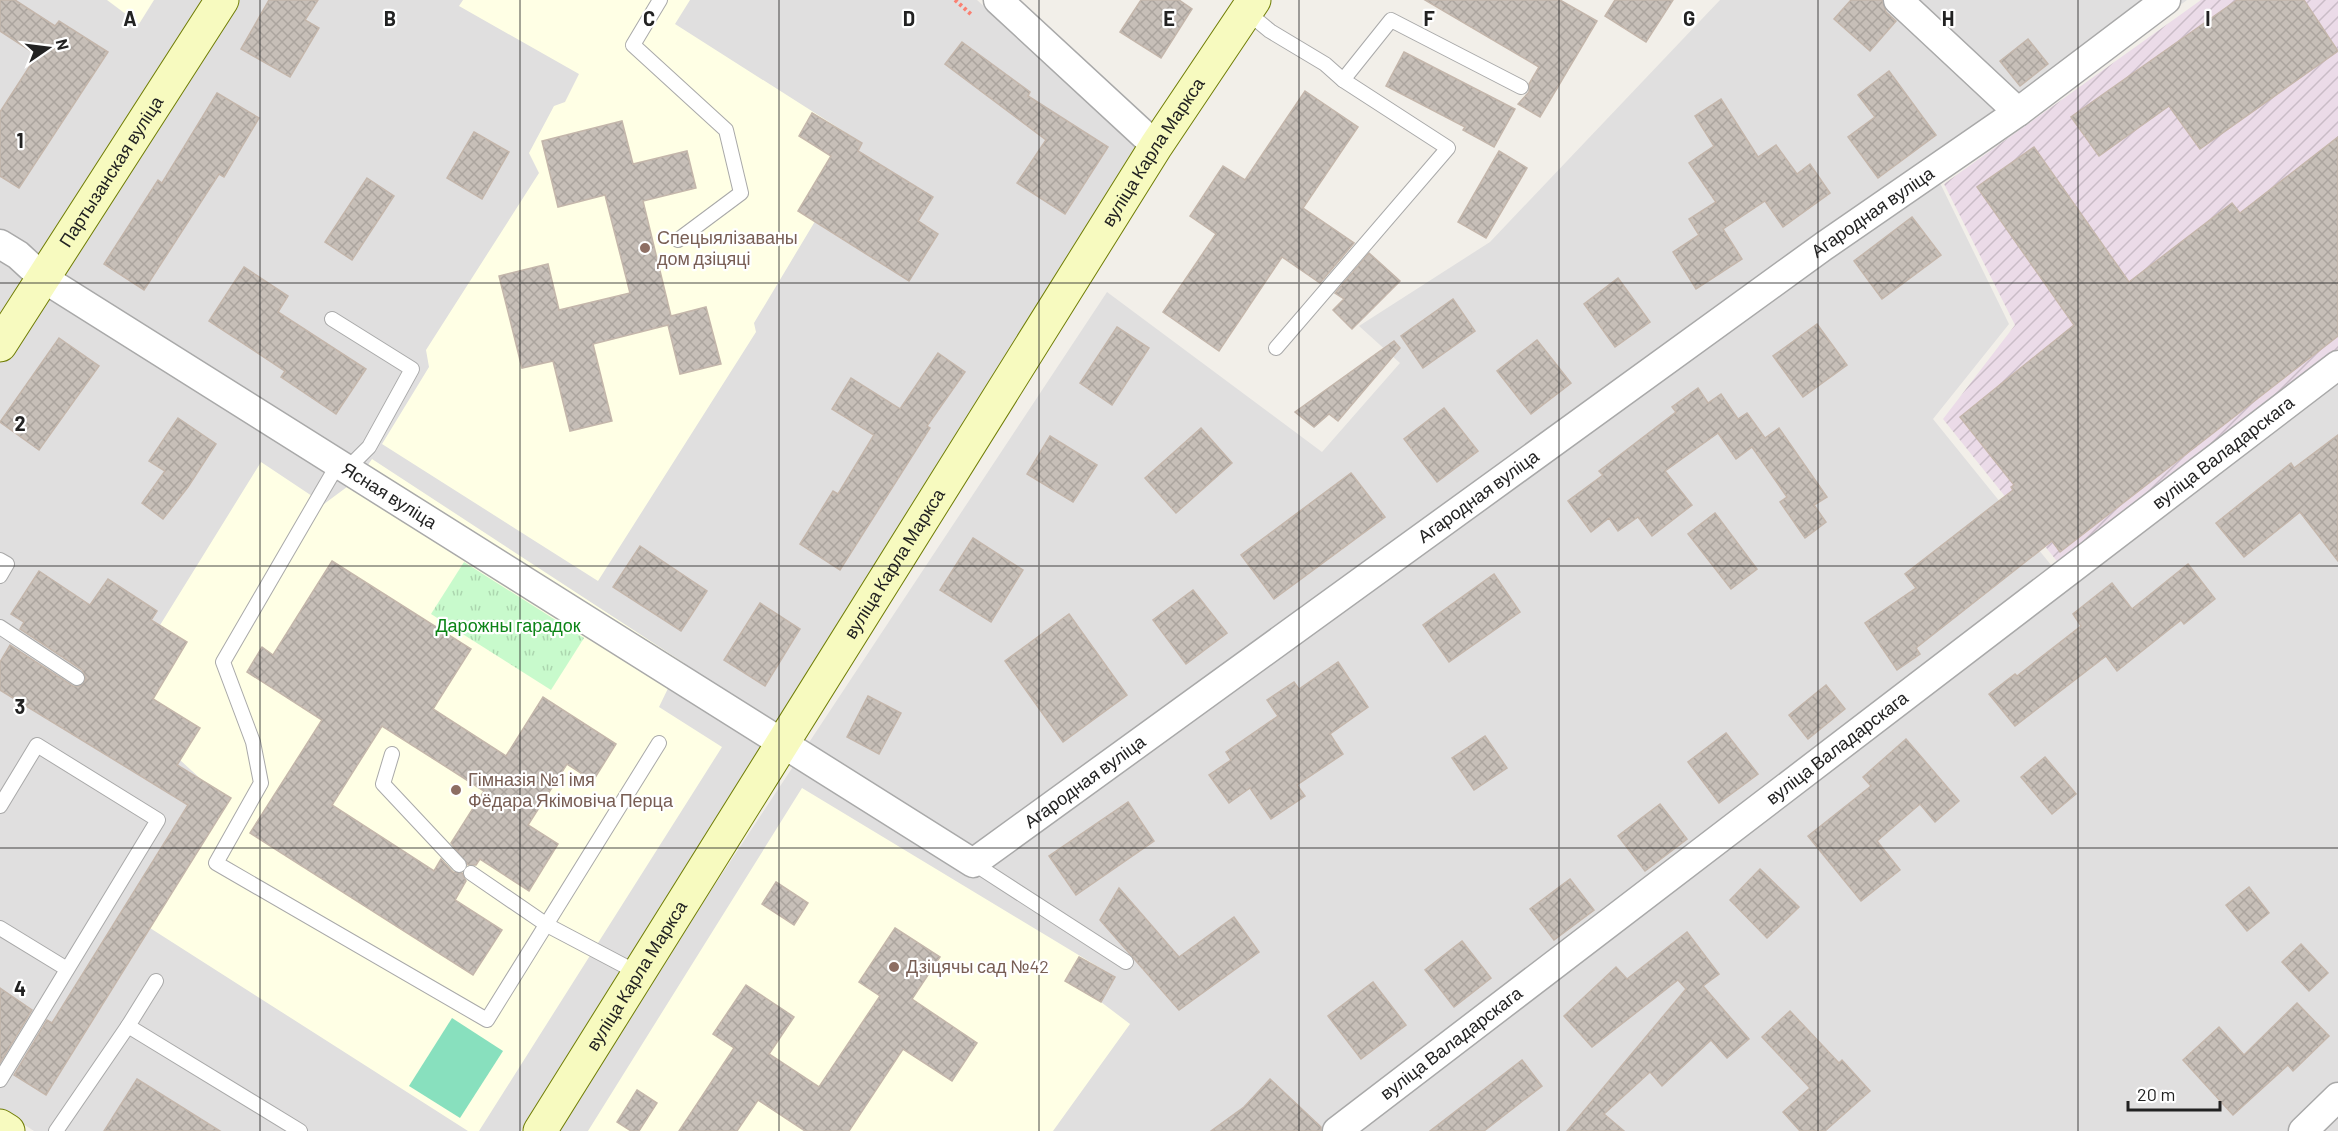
<svg xmlns="http://www.w3.org/2000/svg" width="2338" height="1131" font-family="Barlow,sans-serif">
  <style>
    .residential { fill: #e0dfdf }
    .industrial { fill: url(#industrial-furrows) }
    .education { fill: #ffffe5 }
    .park { fill: url(#park-tufts) }
    .pitch { fill: #88e0be }
    .building { fill: url(#building-cross-hatch); stroke: #c4b6ab; stroke-width: 1.5 }
    .lines { fill: none; stroke-linecap: round; stroke-linejoin: round }
    .lane-casing { stroke: #a9a9a9; stroke-width: 16 }
    .street-casing { stroke: #a9a9a9; stroke-width: 31 }
    .secondary-casing { stroke: #707d05; stroke-width: 35 }
    .path { stroke: #fa8072; stroke-width: 4; stroke-dasharray: 3 3; stroke-linecap: butt }
    .lane { stroke: #fff; stroke-width: 14 }
    .street { stroke: #fff; stroke-width: 28 }
    .secondary { stroke: #f7fabf; stroke-width: 33 }
    .grid { fill: none; stroke: #222; stroke-width: 1.5; stroke-opacity: 0.55 }
    .education-dot { fill: #8d6e63; stroke: #fff; stroke-width: 2 }
    .labels { text-anchor: middle; stroke-width: 4.5; stroke-linejoin: round; paint-order: stroke }
    .street-label { font-size: 18px; fill: #222; stroke: #fff }
    .education-label { font-size: 18px; fill: #785e54; stroke: #fff; text-anchor: start }
    .park-label { font-size: 18px; fill: #0c8416; stroke: #fff }
    .grid-label { font-size: 20px; text-anchor: middle; font-weight: bold; fill: #222; stroke: #fff; stroke-width: 4.5; stroke-linejoin: round; paint-order: stroke }
  </style>
  <defs>
    <pattern id="industrial-furrows" width="10" height="10" patternUnits="userSpaceOnUse" patternTransform="scale(1.5)"><rect width="10" height="10" fill="#ebdbe8"/><path d="M-1 1l2-2M0 10L10 0M9 11l2-2" fill="none" stroke="#c9bcc7"/></pattern>
    <pattern id="park-tufts" width="24" height="20" patternUnits="userSpaceOnUse" patternTransform="scale(1.5)"><rect width="24" height="20" fill="#c8facc"/><path d="M3 7l-1-3M5 7V3M7 7l1-3M15 17l-1-3M17 17v-4M19 17l1-3" fill="none" stroke="#acd6af"/></pattern>
    <pattern id="building-cross-hatch" width="8" height="8" patternUnits="userSpaceOnUse" patternTransform="scale(1.5)"><rect width="8" height="8" fill="#c7bfb8"/><path d="M0 0l8 8M0 8l8-8" fill="none" stroke="#aba49e"/></pattern>
  </defs>
  <rect width="100%" height="100%" fill="#f2efe9"/>
  <!-- residential -->
  <g class="residential">
    <polygon points="0,0 977,0 1139,146 521,1131 34,1131 0,1109"/>
    <polygon points="1720,0 2187,0 1940,183 2009,324 1933,419 2068,586 2338,380 2338,1131 552,1131 1107,292 1322,452 1400,363 1359,326 1490,242"/>
  </g>
  <!-- industrial -->
  <polygon class="industrial" points="2201,0 2338,0 2338,349 2060,565 1943,419 2015,325 1944,184"/>
  <!-- education -->
  <g class="education">
    <polygon points="107,0 154,0 139,24"/>
    <polygon points="463,0 690,0 675,24 862,143 754,323 756,332 598,581 382,444 429,367 426,350 539,173 529,153 554,106 565,102 579,74 459,6"/>
    <polygon points="372,459 684,663 674,676 659,707 722,747 479,1131 468,1131 150,928 203,781 180,760 105,714 261,462 324,504 359,478"/>
    <polygon points="802,788 1115,977 1101,1002 1130,1024 1053,1131 588,1131"/>
  </g>
  <!-- park -->
  <polygon class="park" points="464,562 584,638 551,690 431,614"/>
  <!-- pitch -->
  <polygon class="pitch" points="452,1018 503,1051 460,1118 409,1086"/>
  <!-- building -->
  <g class="building">
    <polygon points="0,0 15,0 55,26 59,21 108,52 19,188 0,176 0,112 37,55 0,31"/>
    <polygon points="269,0 318,0 305,20 319,28 290,77 241,49"/>
    <polygon points="1141,0 1179,0 1192,9 1161,58 1120,32"/>
    <polygon points="1425,0 1560,0 1597,21 1540,117 1518,104 1529,92 1529,84 1539,67"/>
    <polygon points="1615,0 1673,0 1646,42 1605,16"/>
    <polygon points="1851,0 1882,0 1886,12 1896,21 1870,51 1834,19"/>
    <polygon points="2237,0 2304,0 2338,51 2200,149 2169,106 2099,156 2071,117"/>
    <polygon points="2028,39 2048,64 2020,86 2000,61"/>
    <polygon points="962,42 1030,92 1028,96 1108,147 1065,214 1017,183 1046,140 945,64"/>
    <polygon points="1404,52 1515,109 1494,147 1463,130 1465,127 1386,86"/>
    <polygon points="1889,71 1936,135 1878,178 1848,137 1875,117 1858,95"/>
    <polygon points="1305,91 1358,127 1303,208 1354,243 1320,283 1282,257 1219,351 1163,312 1216,234 1190,216 1223,166 1245,180"/>
    <polygon points="217,93 259,118 224,177 219,174 144,290 104,264 158,180 162,183"/>
    <polygon points="1721,99 1758,157 1776,145 1797,174 1810,164 1830,193 1783,227 1765,201 1723,229 1742,259 1696,289 1673,252 1699,235 1689,219 1716,202 1689,163 1714,146 1695,116"/>
    <polygon points="812,113 862,143 858,151 933,197 918,221 938,234 909,281 798,211 831,156 799,136"/>
    <polygon points="622,121 633,164 687,151 696,188 643,201 671,316 706,307 721,364 680,374 668,325 593,344 612,421 570,431 553,361 522,368 499,276 548,264 559,310 630,293 605,195 558,207 542,141"/>
    <polygon points="474,132 509,152 482,199 447,178"/>
    <polygon points="2338,137 2338,336 2060,552 2052,541 1916,648 1920,654 1897,670 1865,623 1916,588 1905,574 2013,490 2011,487 2014,485 1960,417 2074,325 1977,187 2034,147 2129,282 2232,203 2240,213"/>
    <polygon points="1499,151 1527,168 1486,238 1458,222"/>
    <polygon points="367,178 394,196 352,260 325,242"/>
    <polygon points="1912,217 1941,255 1882,299 1854,261"/>
    <polygon points="1369,253 1400,281 1352,329 1333,310 1344,299 1335,293"/>
    <polygon points="244,267 288,296 278,312 366,369 336,414 281,377 285,371 209,321"/>
    <polygon points="1618,278 1650,322 1615,347 1584,304"/>
    <polygon points="1453,299 1475,331 1423,368 1401,336"/>
    <polygon points="1817,324 1847,365 1803,397 1773,356"/>
    <polygon points="1117,327 1149,348 1112,405 1080,383"/>
    <polygon points="59,338 99,366 39,450 0,422"/>
    <polygon points="1537,340 1571,383 1531,414 1497,371"/>
    <polygon points="1394,341 1400,348 1338,421 1329,414 1314,427 1295,412"/>
    <polygon points="938,353 965,372 927,426 930,428 840,570 800,544 833,491 838,494 874,435 832,409 851,378 900,409"/>
    <polygon points="1698,388 1708,403 1721,394 1738,419 1747,413 1765,438 1779,428 1827,497 1814,505 1826,522 1805,538 1780,502 1787,497 1752,447 1736,459 1718,433 1665,471 1692,505 1652,536 1638,517 1618,531 1609,518 1591,532 1568,501 1603,475 1599,471 1676,412 1672,407"/>
    <polygon points="1444,408 1478,451 1437,482 1404,439"/>
    <polygon points="178,418 216,444 188,487 163,519 142,503 165,471 149,461"/>
    <polygon points="1201,428 1232,463 1176,513 1145,478"/>
    <polygon points="2338,435 2338,561 2300,512 2244,557 2216,523 2291,463 2294,468"/>
    <polygon points="1050,436 1097,465 1073,502 1027,474"/>
    <polygon points="1351,473 1385,517 1274,599 1241,555"/>
    <polygon points="1715,513 1757,569 1731,589 1688,534"/>
    <polygon points="973,538 1023,570 991,622 940,590"/>
    <polygon points="640,546 707,591 681,631 613,587"/>
    <polygon points="332,561 471,649 433,709 506,756 543,697 616,744 593,781 567,764 528,825 558,844 529,891 480,859 476,865 468,865 451,843 484,791 382,726 332,805 434,871 441,859 453,872 462,873 466,881 455,900 502,930 473,975 250,833 322,720 247,672 262,647 273,655"/>
    <polygon points="2188,564 2215,599 2184,624 2181,620 2117,671 2106,656 2015,726 1989,694 2015,674 2017,676 2081,626 2073,614 2112,583 2132,609"/>
    <polygon points="39,571 90,605 108,579 157,611 151,620 187,642 153,699 200,728 177,765 231,798 46,1095 14,1075 47,1020 52,1023 188,805 0,690 0,662 10,645 73,686 80,686 86,679 82,670 20,629 24,622 11,614"/>
    <polygon points="1494,574 1520,612 1449,662 1423,625"/>
    <polygon points="1193,590 1227,633 1186,664 1153,620"/>
    <polygon points="760,603 800,629 765,686 724,660"/>
    <polygon points="1069,614 1127,695 1063,742 1005,661"/>
    <polygon points="1338,662 1368,707 1330,734 1343,754 1297,785 1305,796 1271,819 1250,788 1229,803 1209,775 1231,760 1226,752 1278,716 1267,700 1294,682 1299,689"/>
    <polygon points="1826,685 1845,709 1808,739 1789,715"/>
    <polygon points="868,696 901,713 879,754 847,737"/>
    <polygon points="1726,733 1758,774 1719,803 1688,762"/>
    <polygon points="1485,736 1507,768 1474,790 1452,758"/>
    <polygon points="1906,739 1959,801 1935,822 1920,804 1877,841 1900,870 1861,901 1808,836 1871,786 1863,777"/>
    <polygon points="2045,757 2076,794 2052,814 2021,777"/>
    <polygon points="1128,802 1154,841 1076,895 1049,856"/>
    <polygon points="1660,804 1687,839 1645,871 1618,836"/>
    <polygon points="1760,869 1799,907 1767,938 1730,900"/>
    <polygon points="1570,879 1594,910 1554,940 1530,909"/>
    <polygon points="776,882 808,903 794,925 762,904"/>
    <polygon points="2249,887 2269,913 2247,931 2226,905"/>
    <polygon points="1119,888 1179,957 1234,917 1259,952 1179,1010 1100,920"/>
    <polygon points="895,928 940,957 912,999 977,1043 952,1081 903,1049 849,1131 805,1131 758,1100 737,1131 679,1131 734,1048 713,1034 746,985 794,1017 769,1054 819,1087 880,996 859,982"/>
    <polygon points="1687,932 1719,974 1703,986 1749,1039 1727,1058 1711,1040 1662,1086 1650,1072 1604,1114 1624,1131 1567,1131 1686,989 1678,980 1592,1047 1564,1016 1616,967 1627,979"/>
    <polygon points="1462,941 1491,978 1454,1007 1425,970"/>
    <polygon points="2301,944 2328,973 2309,991 2282,962"/>
    <polygon points="1079,957 1115,977 1101,1002 1065,981"/>
    <polygon points="1373,982 1406,1025 1361,1059 1328,1016"/>
    <polygon points="0,988 32,1010 0,1063"/>
    <polygon points="2297,1003 2329,1036 2293,1071 2288,1065 2233,1115 2183,1060 2219,1027 2244,1055"/>
    <polygon points="1790,1011 1839,1063 1842,1060 1870,1091 1825,1131 1800,1131 1783,1112 1810,1088 1762,1037"/>
    <polygon points="1522,1060 1542,1086 1484,1131 1430,1131"/>
    <polygon points="137,1079 220,1131 104,1131"/>
    <polygon points="1270,1079 1321,1127 1321,1131 1211,1131 1244,1107"/>
    <polygon points="637,1090 657,1103 639,1131 631,1131 617,1122"/>
  </g>
  <g class="lines">
    <!-- lane casing -->
    <g class="lane-casing">
      <g id="lane">
        <polyline points="660,0 633,45 726,130 741,193 678,240"/>
        <polyline points="1247,12 1270,31 1325,64 1343,80 1448,148 1276,348"/>
        <polyline points="1343,80 1391,20 1521,87"/>
        <polyline points="332,319 412,369 369,447 346,470"/>
        <polyline points="338,464 223,662 253,742 261,783 216,863 487,1020 659,743"/>
        <polyline points="0,560 7,564 0,576"/>
        <polyline points="0,627 77,678"/>
        <polyline points="392,754 383,784 459,865"/>
        <polyline points="0,806 37,745 158,820 0,1080"/>
        <polyline points="973,863 1126,962"/>
        <polyline points="471,873 547,925 638,973"/>
        <polyline points="0,928 67,969"/>
        <polyline points="156,981 128,1026 300,1131"/>
        <polyline points="56,1131 128,1026"/>
      </g>
    </g>
    <!-- street casing -->
    <g class="street-casing">
      <g id="street">
        <polyline points="998,0 1156,146"/>
        <polyline points="1898,0 2018,112"/>
        <path id="s1" d="M0,244L18,255L43,278L973,863L1824,246L2018,112L2166,0"/>
        <path id="s2" d="M1337,1131L2338,365"/>
        <polyline points="2303,1131 2338,1097"/>
      </g>
    </g>
    <!-- secondary casing -->
    <g class="secondary-casing">
      <g id="secondary">
        <path id="s3" d="M0,345L222,0"/>
        <polyline points="0,1126 8,1131"/>
        <path id="s4" d="M540,1131L1156,146L1254,0"/>
      </g>
    </g>
    <!-- path -->
    <polyline class="path" points="955,0 972,15"/>
    <!-- lane -->
    <use href="#lane" class="lane"/>
    <!-- street -->
    <use href="#street" class="street"/>
    <!-- secondary -->
    <use href="#secondary" class="secondary"/>
  </g>
  <!-- grid -->
  <path class="grid" d="M260,0V1131M520,0V1131M779,0V1131M1039,0V1131M1299,0V1131M1559,0V1131M1818,0V1131M2078,0V1131M0,283H2338M0,566H2338M0,848H2338"/>
  <!-- markers -->
  <g class="education-dot">
    <circle cx="645" cy="248" r="6"/>
    <circle cx="456" cy="790" r="6"/>
    <circle cx="894" cy="967" r="6"/>
  </g>
  <g class="labels">
    <!-- street labels -->
    <g class="street-label">
      <text dy="6" stroke="none"><textPath href="#s4" startOffset="1155">вуліца Карла Маркса</textPath></text>
      <text dy="6" stroke="none"><textPath href="#s3" startOffset="206">Партызанская вуліца</textPath></text>
      <text dy="6" stroke="none"><textPath href="#s1" startOffset="2264">Агародная вуліца</textPath></text>
      <text dy="6" stroke="none"><textPath href="#s2" startOffset="1116">вуліца Валадарскага</textPath></text>
      <text dy="6" stroke="none"><textPath href="#s1" startOffset="464">Ясная вуліца</textPath></text>
      <text dy="6" stroke="none"><textPath href="#s1" startOffset="1778">Агародная вуліца</textPath></text>
      <text dy="6" stroke="none"><textPath href="#s4" startOffset="669">вуліца Карла Маркса</textPath></text>
      <text dy="6" stroke="none"><textPath href="#s2" startOffset="630">вуліца Валадарскага</textPath></text>
      <text dy="6" stroke="none"><textPath href="#s1" startOffset="1292">Агародная вуліца</textPath></text>
      <text dy="6" stroke="none"><textPath href="#s4" startOffset="183">вуліца Карла Маркса</textPath></text>
      <text dy="6" stroke="none"><textPath href="#s2" startOffset="144">вуліца Валадарскага</textPath></text>
    </g>
    <!-- education labels -->
    <g class="education-label">
      <text x="657" y="244">Спецыялізаваны<tspan x="657" dy="21">дом дзіцяці</tspan></text>
      <text x="468" y="786">Гімназія №1 імя<tspan x="468" dy="21">Фёдара Якімовіча Перца</tspan></text>
      <text x="906" y="973">Дзіцячы сад №42</text>
    </g>
    <!-- park labels -->
    <g class="park-label">
      <text x="508" y="632">Дарожны гарадок</text>
    </g>
  </g>
  <g class="grid-label">
    <text x="130" y="26">A</text>
    <text x="390" y="26">B</text>
    <text x="649" y="26">C</text>
    <text x="909" y="26">D</text>
    <text x="1169" y="26">E</text>
    <text x="1429" y="26">F</text>
    <text x="1689" y="26">G</text>
    <text x="1948" y="26">H</text>
    <text x="2208" y="26">I</text>
    <text x="20" y="148">1</text>
    <text x="20" y="431">2</text>
    <text x="20" y="714">3</text>
    <text x="20" y="996">4</text>
  </g>
  <!-- north arrow -->
  <g transform="translate(48 48) rotate(76)" stroke="#ffffff" stroke-width="4.5" paint-order="stroke">
  <path d="M0-4.5L10 22L0 15L-10 22Z" fill="#222222"/>
  <text y="-9" font-size="16" font-weight="bold" text-anchor="middle" fill="#222222">N</text>
  </g>
  <!-- scale -->
  <path d="M2128 1101v9h92v-9" fill="none" stroke="#222222" stroke-width="3"/>
  <text x="2137" y="1101" font-size="18" fill="#222222" stroke="#ffffff" stroke-width="4.5" paint-order="stroke">20 m</text>
</svg>
